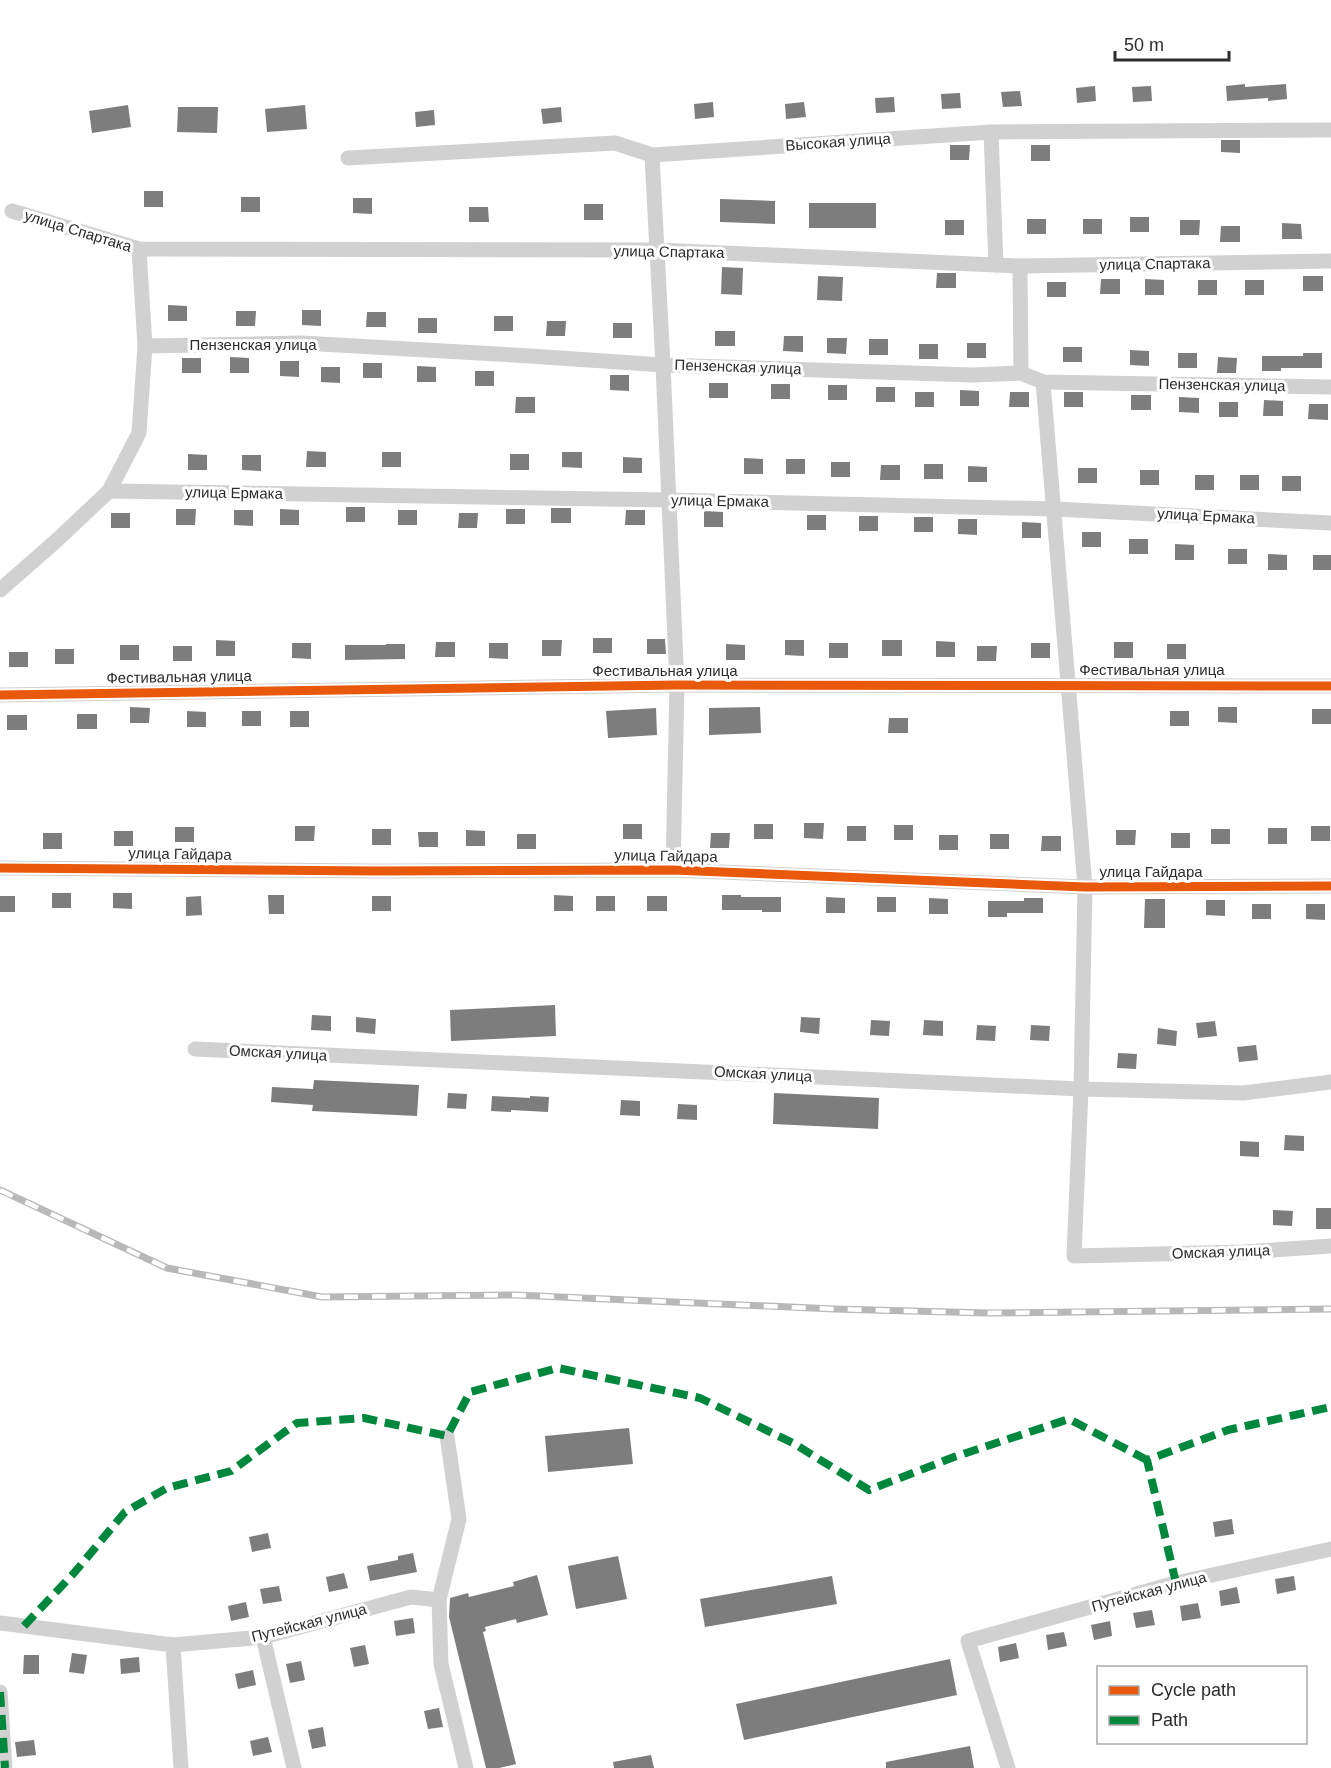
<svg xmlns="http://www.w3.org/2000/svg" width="1331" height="1768" font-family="Helvetica,sans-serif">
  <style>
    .building { fill: #7d7d7d }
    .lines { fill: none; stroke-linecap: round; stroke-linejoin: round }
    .minor { stroke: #d1d1d1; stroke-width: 15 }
    .rail-casing { stroke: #b8b8b8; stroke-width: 7 }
    .rail { stroke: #fff; stroke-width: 4.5; stroke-dasharray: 14; stroke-linecap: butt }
    .quiet { stroke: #00873e; stroke-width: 8; stroke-dasharray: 15 8; stroke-linecap: butt }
    .cycleway-casing { stroke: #fff; stroke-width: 13 }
    .cycleway { stroke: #e8590c; stroke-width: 9 }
    .labels { text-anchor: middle; stroke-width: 6; stroke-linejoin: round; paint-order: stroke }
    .street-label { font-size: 15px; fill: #2c2c2c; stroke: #fff }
  </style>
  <rect width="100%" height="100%" fill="#fff"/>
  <!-- building -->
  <g class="building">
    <polygon points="1245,84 1245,87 1286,84 1287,99 1268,101 1268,98 1227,101 1226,86"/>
    <polygon points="1095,86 1096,101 1077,103 1076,88"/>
    <polygon points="1151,86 1152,101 1133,102 1132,87"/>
    <polygon points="1020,91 1022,106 1003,107 1001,92"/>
    <polygon points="960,93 961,108 942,109 941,94"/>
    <polygon points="894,97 895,112 876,113 875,98"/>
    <polygon points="713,102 714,117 695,119 694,104"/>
    <polygon points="804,102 806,117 786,119 785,104"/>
    <polygon points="128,105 131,127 92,133 89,111"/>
    <polygon points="305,105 307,129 267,132 265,109"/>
    <polygon points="178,107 218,107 217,133 177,132"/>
    <polygon points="561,107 562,122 543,124 541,109"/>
    <polygon points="434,110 435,125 416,127 415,112"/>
    <polygon points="1221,140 1240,140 1240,153 1221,152"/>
    <polygon points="950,145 970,145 969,160 950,160"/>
    <rect x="1031" y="145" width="19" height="16"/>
    <rect x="144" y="191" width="19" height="16"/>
    <rect x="241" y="197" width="19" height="15"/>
    <polygon points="353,198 372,198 372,214 353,213"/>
    <polygon points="720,199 775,201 775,224 720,222"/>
    <rect x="809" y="203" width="67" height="25"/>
    <rect x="584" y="204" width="19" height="16"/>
    <polygon points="469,207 488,207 489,222 469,222"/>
    <rect x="1130" y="217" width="19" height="15"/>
    <rect x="1027" y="219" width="19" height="15"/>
    <rect x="1083" y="219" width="19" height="15"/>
    <rect x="945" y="220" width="19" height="15"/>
    <polygon points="1180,220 1200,220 1199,235 1180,235"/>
    <polygon points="1282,223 1301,224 1302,239 1282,239"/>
    <polygon points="1221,226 1240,226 1240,242 1220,242"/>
    <polygon points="722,267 743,268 742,295 721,294"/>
    <polygon points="937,273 956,273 956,288 936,288"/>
    <polygon points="818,276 843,277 842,301 817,300"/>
    <rect x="1303" y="276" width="20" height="15"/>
    <polygon points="1101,279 1120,279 1120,294 1100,294"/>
    <polygon points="1145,279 1164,280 1164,295 1145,295"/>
    <rect x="1198" y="280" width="19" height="15"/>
    <rect x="1245" y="280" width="19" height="15"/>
    <rect x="1047" y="282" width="19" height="15"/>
    <polygon points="168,305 187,306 187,321 168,321"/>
    <polygon points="302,310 321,310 321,326 302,325"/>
    <polygon points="236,311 256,311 255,326 236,326"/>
    <polygon points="367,312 386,312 386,327 366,327"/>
    <rect x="494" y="316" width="19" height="15"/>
    <rect x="418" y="318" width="19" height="15"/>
    <polygon points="547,321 566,321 565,336 546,336"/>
    <rect x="613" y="323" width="19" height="15"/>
    <rect x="715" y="331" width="20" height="15"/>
    <polygon points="784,336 803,336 803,352 783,351"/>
    <polygon points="827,338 847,338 846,354 827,353"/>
    <rect x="869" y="339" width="19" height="16"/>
    <rect x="967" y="343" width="19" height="15"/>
    <rect x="919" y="344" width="19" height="15"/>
    <rect x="1063" y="347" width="19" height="15"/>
    <polygon points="1130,350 1149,351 1149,366 1130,365"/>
    <rect x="1178" y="353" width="19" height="15"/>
    <polygon points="1303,353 1322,353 1322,368 1281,368 1281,371 1262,371 1262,356 1303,356"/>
    <polygon points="230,357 249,358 249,373 230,373"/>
    <polygon points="1218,357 1237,358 1236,373 1217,373"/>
    <rect x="182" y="358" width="19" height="15"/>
    <polygon points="280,361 299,361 299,377 280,376"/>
    <rect x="363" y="363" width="19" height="15"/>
    <polygon points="417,366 436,367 436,382 417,382"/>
    <polygon points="321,367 340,367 340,383 321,382"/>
    <rect x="475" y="371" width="19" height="15"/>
    <polygon points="610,375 629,375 629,391 610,390"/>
    <rect x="709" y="383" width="19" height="15"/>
    <rect x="771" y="384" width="19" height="15"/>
    <rect x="828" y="385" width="19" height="15"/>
    <rect x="876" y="387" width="19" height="15"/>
    <polygon points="960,390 979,391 979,406 960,406"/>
    <rect x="915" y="392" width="19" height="15"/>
    <polygon points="1010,392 1029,392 1029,407 1009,407"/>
    <rect x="1064" y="392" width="19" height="15"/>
    <rect x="1131" y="395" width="20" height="15"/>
    <polygon points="516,397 535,397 535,413 515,413"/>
    <polygon points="1179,397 1199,398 1199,413 1179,412"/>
    <polygon points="1264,400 1283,401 1283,416 1263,416"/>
    <rect x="1219" y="402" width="19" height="15"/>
    <polygon points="1309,404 1328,404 1328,420 1308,419"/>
    <polygon points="307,451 326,452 326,467 306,467"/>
    <rect x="382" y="452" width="19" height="15"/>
    <polygon points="562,452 582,452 582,468 562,467"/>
    <polygon points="188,454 207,455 207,470 188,470"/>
    <rect x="510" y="454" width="19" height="16"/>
    <polygon points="242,455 261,455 261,471 242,470"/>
    <polygon points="623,457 642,458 642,473 623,473"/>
    <polygon points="744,458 763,459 763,474 744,474"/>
    <rect x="786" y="459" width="19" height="15"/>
    <rect x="831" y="462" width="19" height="15"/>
    <rect x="924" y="464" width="19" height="15"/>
    <polygon points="881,465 900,465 900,480 880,480"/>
    <polygon points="968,466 987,467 987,482 968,482"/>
    <rect x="1078" y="468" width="19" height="15"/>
    <rect x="1140" y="470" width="19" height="15"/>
    <rect x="1195" y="475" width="19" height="15"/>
    <rect x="1240" y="475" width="19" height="15"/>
    <rect x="1282" y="476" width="19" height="15"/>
    <rect x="346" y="507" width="19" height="15"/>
    <rect x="551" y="508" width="20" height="15"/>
    <polygon points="176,509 196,509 195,525 176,525"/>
    <polygon points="280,509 299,510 299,525 280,525"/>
    <rect x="506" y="509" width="19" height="15"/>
    <polygon points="234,510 253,510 253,526 234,525"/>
    <rect x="398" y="510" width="19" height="15"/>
    <polygon points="626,510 645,510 645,525 625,525"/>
    <polygon points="704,511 723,512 723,527 704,527"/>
    <rect x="111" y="513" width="19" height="15"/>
    <polygon points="459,513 478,513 477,528 458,528"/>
    <rect x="807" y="515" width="19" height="15"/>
    <rect x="859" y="516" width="19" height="15"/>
    <rect x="914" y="517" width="19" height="15"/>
    <polygon points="958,519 977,519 977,535 958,534"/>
    <polygon points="1022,522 1041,523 1041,538 1022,538"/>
    <rect x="1082" y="532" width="19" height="15"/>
    <rect x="1129" y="539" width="19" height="15"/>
    <polygon points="1175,544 1194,545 1194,560 1175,560"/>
    <rect x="1228" y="549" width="19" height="15"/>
    <polygon points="1268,554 1287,555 1287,570 1268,570"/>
    <rect x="1313" y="555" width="18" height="15"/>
    <rect x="593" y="638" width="19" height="15"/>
    <polygon points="647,639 665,639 666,654 647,654"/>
    <polygon points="216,640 235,641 235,656 216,656"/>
    <polygon points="542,640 562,640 561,656 542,656"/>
    <polygon points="785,640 804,640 804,656 785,655"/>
    <rect x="882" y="640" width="20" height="16"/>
    <polygon points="936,641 955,642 955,657 936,657"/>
    <polygon points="436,642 455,642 455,657 435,657"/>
    <rect x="1114" y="642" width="19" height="16"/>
    <polygon points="292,643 311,643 311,659 292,658"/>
    <polygon points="489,643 508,643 508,659 489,658"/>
    <rect x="829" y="643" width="19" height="15"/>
    <rect x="1031" y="643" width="19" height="15"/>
    <polygon points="386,644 405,644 405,659 345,660 345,645 386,645"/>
    <polygon points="726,644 745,645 745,660 726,660"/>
    <rect x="1167" y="644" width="19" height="15"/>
    <rect x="120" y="645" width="19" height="15"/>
    <rect x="173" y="646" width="19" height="15"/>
    <polygon points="977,646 997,646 996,661 977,661"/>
    <rect x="55" y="649" width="19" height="15"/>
    <rect x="9" y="652" width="19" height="15"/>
    <polygon points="130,707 150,708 149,723 130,723"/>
    <polygon points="760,707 761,733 709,735 709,708"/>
    <polygon points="1218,707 1237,707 1237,723 1218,722"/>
    <polygon points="656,708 657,735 608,738 606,711"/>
    <rect x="1312" y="709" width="19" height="15"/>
    <polygon points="187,711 206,712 206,727 187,727"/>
    <rect x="242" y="711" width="19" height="15"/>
    <rect x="290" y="711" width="19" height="16"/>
    <rect x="1170" y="711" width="19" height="15"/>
    <rect x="77" y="714" width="20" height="15"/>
    <rect x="7" y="715" width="20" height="15"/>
    <polygon points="889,718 908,718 908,733 888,733"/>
    <polygon points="804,823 824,823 823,839 804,838"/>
    <rect x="623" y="824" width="19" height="15"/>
    <rect x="754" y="824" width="19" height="15"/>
    <rect x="894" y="825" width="19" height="15"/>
    <polygon points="295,826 315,826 314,841 295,841"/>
    <rect x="847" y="826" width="19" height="15"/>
    <rect x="1311" y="826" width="19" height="15"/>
    <rect x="175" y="827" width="19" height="15"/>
    <rect x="1268" y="828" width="19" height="16"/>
    <rect x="372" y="829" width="19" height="16"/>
    <rect x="1211" y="829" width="19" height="15"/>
    <polygon points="466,830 485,831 485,846 466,846"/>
    <polygon points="1116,830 1136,830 1135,845 1116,845"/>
    <rect x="114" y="831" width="19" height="15"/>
    <polygon points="418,832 438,832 438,847 419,847"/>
    <rect x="43" y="833" width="19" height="16"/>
    <polygon points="711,833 730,833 729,848 710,848"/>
    <rect x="1171" y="833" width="19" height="15"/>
    <rect x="517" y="834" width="19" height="15"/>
    <rect x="990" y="834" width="19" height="15"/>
    <rect x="939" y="835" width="19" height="15"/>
    <polygon points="1042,836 1061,836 1061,851 1041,851"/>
    <rect x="52" y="893" width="19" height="15"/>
    <polygon points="113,893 132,893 132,909 113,908"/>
    <polygon points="268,895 284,895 284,914 269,914"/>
    <polygon points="554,895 573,896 573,911 554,911"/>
    <polygon points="722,895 741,895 741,897 781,897 781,912 762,912 762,910 722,910"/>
    <rect x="0" y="896" width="15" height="16"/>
    <polygon points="201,896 202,915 186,916 186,897"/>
    <rect x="372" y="896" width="19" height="15"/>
    <rect x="596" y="896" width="19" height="15"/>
    <rect x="647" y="896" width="20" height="15"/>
    <polygon points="826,897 845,898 845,913 826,913"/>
    <rect x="877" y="897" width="19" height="15"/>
    <polygon points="929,898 948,899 948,914 929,914"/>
    <polygon points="1024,898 1043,898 1043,913 1007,913 1007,917 988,917 988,901 1024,901"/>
    <polygon points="1145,899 1165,899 1165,928 1144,928"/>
    <polygon points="1206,900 1225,900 1225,916 1206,915"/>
    <rect x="1252" y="904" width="19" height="15"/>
    <polygon points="1306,904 1325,904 1325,920 1306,919"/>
    <polygon points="555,1005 556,1036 451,1041 450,1010"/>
    <polygon points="312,1015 331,1016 331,1031 311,1030"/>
    <polygon points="356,1017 376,1019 375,1034 356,1032"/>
    <polygon points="801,1017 820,1018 819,1034 800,1032"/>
    <polygon points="871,1020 890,1021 889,1036 870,1035"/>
    <polygon points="924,1020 943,1021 943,1036 923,1035"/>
    <polygon points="1215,1021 1217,1036 1198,1038 1196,1023"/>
    <polygon points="977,1025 996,1026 995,1041 976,1040"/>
    <polygon points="1031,1025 1050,1026 1049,1041 1030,1040"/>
    <polygon points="1158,1028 1177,1031 1176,1046 1157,1044"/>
    <polygon points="1256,1045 1258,1060 1239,1062 1237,1047"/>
    <polygon points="1118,1053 1137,1054 1136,1069 1117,1068"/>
    <polygon points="314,1080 419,1085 417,1116 312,1111 313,1105 271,1102 272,1087 313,1089"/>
    <polygon points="448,1093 467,1094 466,1109 447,1108"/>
    <polygon points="774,1093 879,1098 878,1129 773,1124"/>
    <polygon points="492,1096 530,1098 530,1096 549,1097 548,1112 511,1110 511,1112 491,1111"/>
    <polygon points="621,1100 640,1101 640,1116 620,1115"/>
    <polygon points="678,1104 697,1105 697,1120 677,1119"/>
    <polygon points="1285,1135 1304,1136 1304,1151 1284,1150"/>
    <polygon points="1240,1141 1259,1142 1259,1157 1240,1156"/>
    <rect x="1316" y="1208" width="15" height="21"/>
    <polygon points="1273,1210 1293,1211 1292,1226 1273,1225"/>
    <polygon points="629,1428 633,1464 548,1472 545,1436"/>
    <polygon points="1232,1519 1234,1534 1215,1537 1213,1522"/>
    <polygon points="268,1533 271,1548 252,1552 249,1537"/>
    <polygon points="413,1553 417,1572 370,1581 367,1566 398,1560 398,1556"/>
    <polygon points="618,1556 627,1599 576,1609 568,1566"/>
    <polygon points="344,1573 348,1588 329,1592 326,1577"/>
    <polygon points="537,1575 548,1615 517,1623 516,1619 485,1627 486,1631 483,1632 516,1764 499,1768 486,1768 449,1617 450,1598 468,1593 469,1597 514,1586 513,1582"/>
    <polygon points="832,1576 837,1604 705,1627 700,1599"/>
    <polygon points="1294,1576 1296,1590 1277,1594 1275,1579"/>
    <polygon points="279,1586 282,1601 263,1604 260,1589"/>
    <polygon points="1237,1587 1240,1603 1221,1606 1219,1591"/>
    <polygon points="246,1602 249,1617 231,1621 228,1606"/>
    <polygon points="1198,1603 1201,1618 1182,1621 1180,1606"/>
    <polygon points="1152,1610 1155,1625 1136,1628 1133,1613"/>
    <polygon points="413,1618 415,1633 396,1636 394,1621"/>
    <polygon points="1110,1621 1112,1636 1094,1640 1091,1625"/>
    <polygon points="1064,1632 1067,1646 1048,1650 1046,1635"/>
    <polygon points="1016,1643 1019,1658 1000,1662 998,1647"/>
    <polygon points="365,1645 369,1664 354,1667 350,1648"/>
    <polygon points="72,1653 87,1655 84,1674 69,1672"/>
    <polygon points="24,1655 39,1655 39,1674 23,1674"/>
    <polygon points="139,1657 140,1672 121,1674 120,1659"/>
    <polygon points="950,1659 957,1695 744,1740 736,1704"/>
    <polygon points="301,1661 305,1680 290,1683 286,1664"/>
    <polygon points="253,1670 256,1685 238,1689 235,1674"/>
    <polygon points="439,1708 443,1727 428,1729 424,1711"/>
    <polygon points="323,1727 326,1746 312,1749 308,1730"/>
    <polygon points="268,1737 272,1752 253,1756 250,1741"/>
    <polygon points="34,1740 36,1755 17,1757 15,1742"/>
    <polygon points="970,1746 974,1768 886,1768 886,1762"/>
    <polygon points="651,1755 654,1768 614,1768 613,1762"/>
  </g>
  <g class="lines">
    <!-- minor -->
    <g class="minor">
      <polyline points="991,132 996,265"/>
      <polyline points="652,155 663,365 677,685 673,870"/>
      <polyline points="348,158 615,143 652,155 991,132 1331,130"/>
      <polyline points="12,211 139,249 657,250 1020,266 1331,261"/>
      <polyline points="1020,266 1021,373"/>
      <polyline points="145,346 302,343 530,356 663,365 973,375 1021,373 1043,382 1331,387"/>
      <polyline points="1043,382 1085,887 1081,1089 1074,1256 1244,1252 1331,1246"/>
      <polyline points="109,491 669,500 1055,509 1331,523"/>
      <polyline points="0,590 56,541 109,491 139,433 145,346 139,249"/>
      <polyline points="0,695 677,685 1331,686"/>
      <polyline points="0,868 376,871 673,870 1085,887 1331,886"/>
      <polyline points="195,1049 1081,1089 1243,1093 1331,1082"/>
      <polyline points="447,1436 459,1519 439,1600 441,1664 466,1768"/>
      <polyline points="0,1623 173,1645 263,1637 411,1597 439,1600"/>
      <polyline points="263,1637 294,1768"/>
      <polyline points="173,1645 181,1768"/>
      <polyline points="0,1692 5,1768"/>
      <polyline points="1008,1768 968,1641 1176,1583 1331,1549"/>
    </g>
    <!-- rail casing -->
    <g class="rail-casing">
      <polyline id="rail" points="0,1190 167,1268 322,1297 515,1295 834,1309 988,1313 1331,1309"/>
    </g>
    <!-- rail -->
    <use href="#rail" class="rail"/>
    <!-- quiet -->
    <g class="quiet">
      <polyline points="1176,1583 1147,1460 1228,1430 1331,1407"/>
      <polyline points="24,1626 74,1573 125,1512 167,1488 231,1471 297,1423 364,1418 447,1436 470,1392 558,1368 700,1398 793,1443 869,1490 954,1457 1069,1419 1147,1460"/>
      <polyline points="0,1692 5,1768"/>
    </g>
    <!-- cycleway casing -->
    <g class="cycleway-casing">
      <g id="cycleway">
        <polyline points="0,695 677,685 1331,686"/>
        <polyline points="0,868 376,871 673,870 1085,887 1331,886"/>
      </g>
    </g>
    <!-- cycleway -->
    <use href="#cycleway" class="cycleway"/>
  </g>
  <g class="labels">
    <!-- street labels -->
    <g class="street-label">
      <text transform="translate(838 142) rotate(-4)" y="5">Высокая улица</text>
      <text transform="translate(78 231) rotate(17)" y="5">улица Спартака</text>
      <text transform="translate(669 252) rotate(1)" y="5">улица Спартака</text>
      <text transform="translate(1155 264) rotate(-1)" y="5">улица Спартака</text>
      <text x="253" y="350">Пензенская улица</text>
      <text transform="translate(738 367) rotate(2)" y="5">Пензенская улица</text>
      <text transform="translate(1222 385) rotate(1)" y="5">Пензенская улица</text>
      <text transform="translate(234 493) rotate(1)" y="5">улица Ермака</text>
      <text transform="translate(720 501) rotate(1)" y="5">улица Ермака</text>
      <text transform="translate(1206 516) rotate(3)" y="5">улица Ермака</text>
      <text x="1152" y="675">Фестивальная улица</text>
      <text x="665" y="676">Фестивальная улица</text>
      <text transform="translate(179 677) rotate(-1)" y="5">Фестивальная улица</text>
      <text transform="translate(180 854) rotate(1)" y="5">улица Гайдара</text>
      <text transform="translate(666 856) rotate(1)" y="5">улица Гайдара</text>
      <text x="1151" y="877">улица Гайдара</text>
      <text transform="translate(278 1053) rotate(3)" y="5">Омская улица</text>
      <text transform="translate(763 1074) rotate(3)" y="5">Омская улица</text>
      <text transform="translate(1221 1252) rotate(-2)" y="5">Омская улица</text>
      <text transform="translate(1149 1592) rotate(-15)" y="5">Путейская улица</text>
      <text transform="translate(309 1623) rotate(-14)" y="5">Путейская улица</text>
    </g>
  </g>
  <!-- legend -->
  <rect x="1097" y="1666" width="210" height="78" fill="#ffffff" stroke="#ababab" stroke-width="1.5"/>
  <rect x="1109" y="1686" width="30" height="9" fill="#e8590c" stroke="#ababab" stroke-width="1.5"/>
  <text x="1151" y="1696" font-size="18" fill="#2c2c2c">Cycle path</text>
  <rect x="1109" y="1716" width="30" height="9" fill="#00873e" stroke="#ababab" stroke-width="1.5"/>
  <text x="1151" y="1726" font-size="18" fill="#2c2c2c">Path</text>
  <!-- scale -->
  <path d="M1115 51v9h114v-9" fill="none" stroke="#2c2c2c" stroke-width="3"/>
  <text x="1124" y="51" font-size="18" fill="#2c2c2c" stroke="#ffffff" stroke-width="4.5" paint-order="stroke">50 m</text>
</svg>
